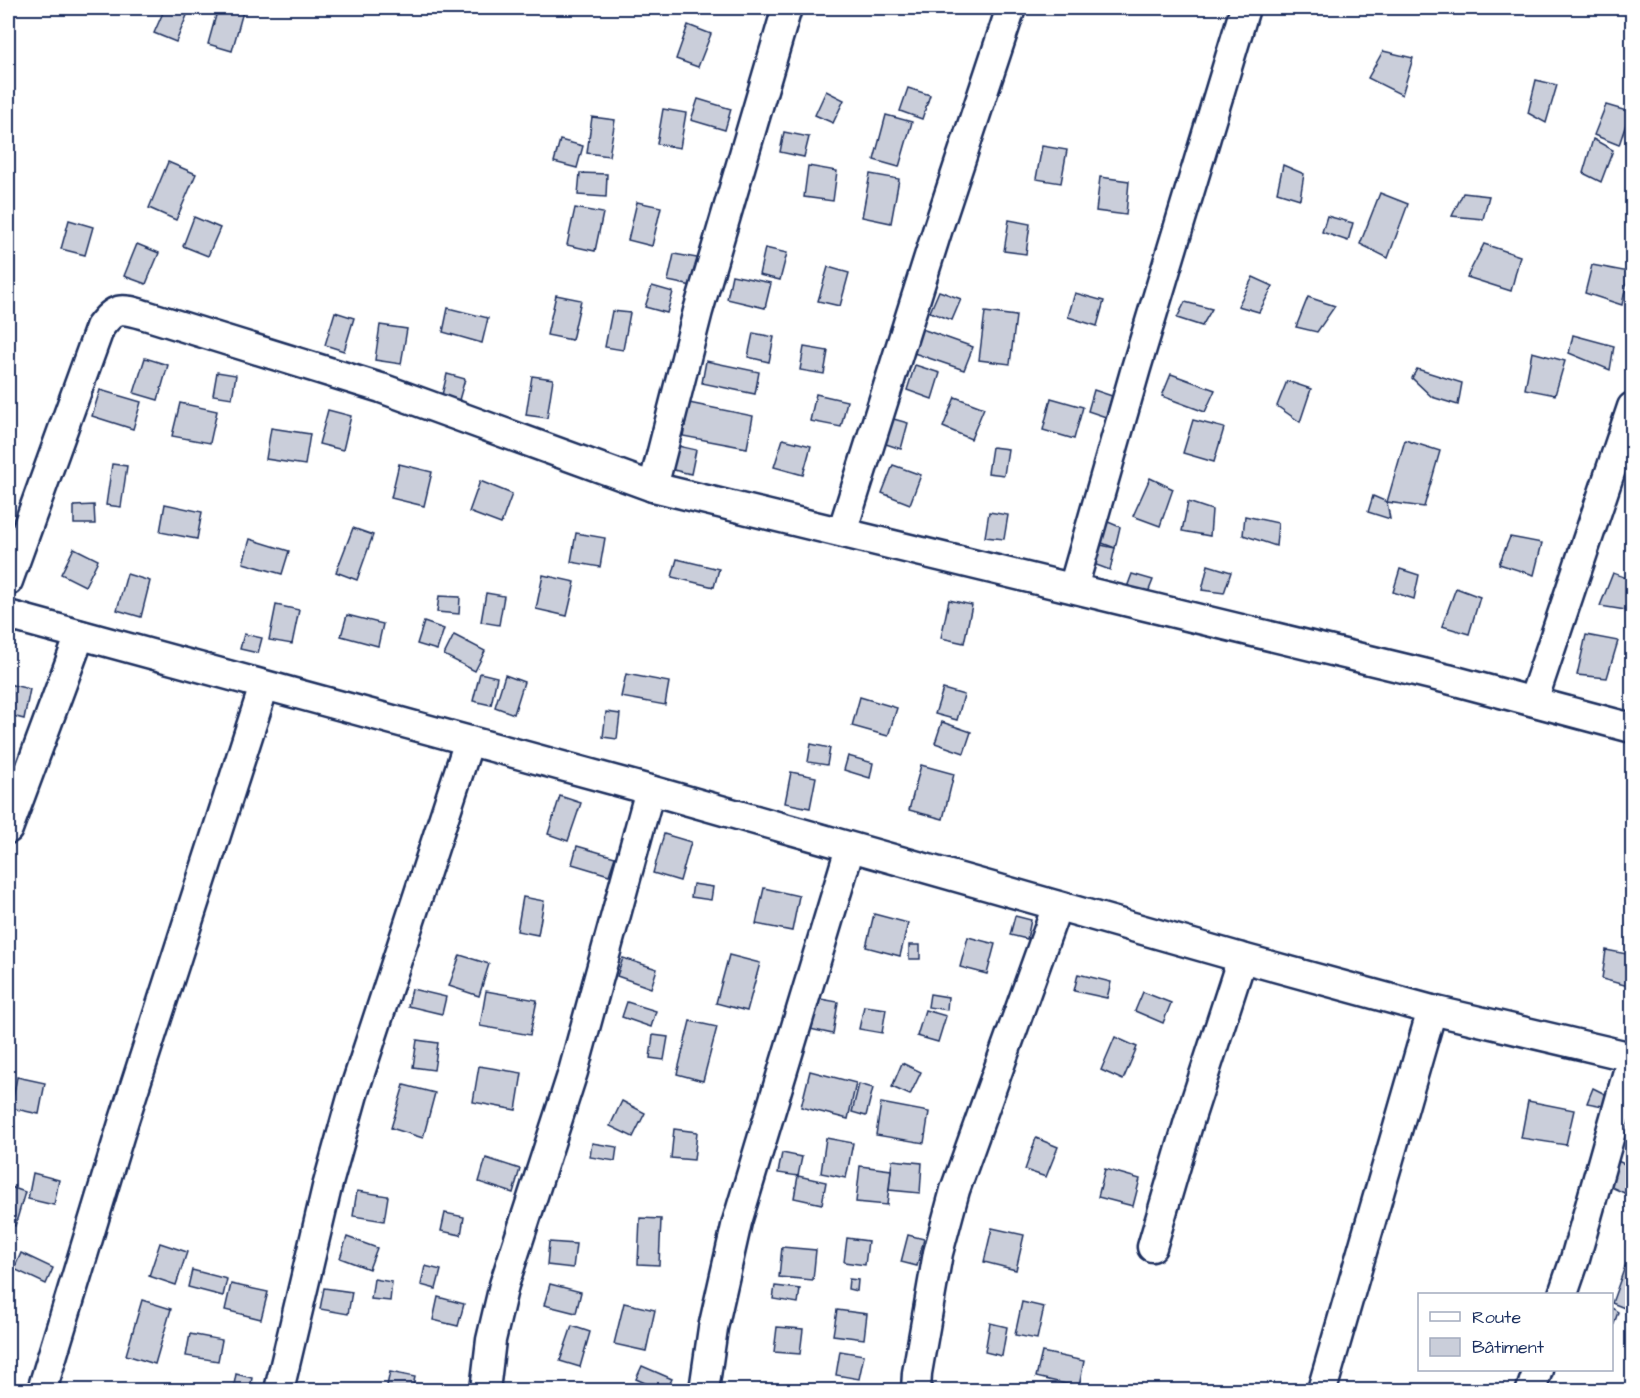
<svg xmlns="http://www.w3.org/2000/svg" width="1640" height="1398" font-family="'Architects Daughter',sans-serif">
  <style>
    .building { fill: #caceda; stroke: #1b2f5e; stroke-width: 1.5 }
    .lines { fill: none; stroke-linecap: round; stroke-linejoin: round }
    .street-casing { stroke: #1b2f5e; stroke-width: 33 }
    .street { stroke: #fff; stroke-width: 28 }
  </style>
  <rect width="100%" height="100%" fill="#fff"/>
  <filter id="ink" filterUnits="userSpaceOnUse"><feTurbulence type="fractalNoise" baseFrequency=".0167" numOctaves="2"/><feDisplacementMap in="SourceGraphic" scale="12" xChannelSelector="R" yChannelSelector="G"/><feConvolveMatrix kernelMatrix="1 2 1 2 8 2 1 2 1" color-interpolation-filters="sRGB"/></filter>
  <g filter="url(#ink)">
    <!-- building -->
    <g class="building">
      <polygon points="165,8 190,8 176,42 154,33"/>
      <polygon points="218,8 244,8 232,51 208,44"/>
      <polygon points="688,25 711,34 698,67 676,59"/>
      <polygon points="1383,51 1413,58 1402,95 1368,78"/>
      <polygon points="1536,80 1557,85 1546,123 1528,113"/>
      <polygon points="908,88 930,95 922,119 900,111"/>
      <polygon points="826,91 844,100 833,123 815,115"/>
      <polygon points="698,99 731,109 725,130 691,120"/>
      <polygon points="1606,105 1630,112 1619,145 1594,135"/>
      <polygon points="663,109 686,113 680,148 657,144"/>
      <polygon points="886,115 912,122 899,167 874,160"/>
      <polygon points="592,117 615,120 609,156 587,153"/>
      <polygon points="784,132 809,137 804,157 780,152"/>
      <polygon points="1593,139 1613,150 1601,182 1583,173"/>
      <polygon points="560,140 583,146 577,168 554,162"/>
      <polygon points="1042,146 1067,150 1061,183 1036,179"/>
      <polygon points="168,162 196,174 176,220 149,208"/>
      <polygon points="1283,165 1304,174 1300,199 1277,192"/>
      <polygon points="808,166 837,171 833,201 804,197"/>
      <polygon points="580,173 607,174 606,197 578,195"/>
      <polygon points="870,174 899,179 891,223 862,217"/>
      <polygon points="1100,177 1129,181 1126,215 1096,211"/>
      <polygon points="1380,193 1408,204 1388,258 1360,244"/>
      <polygon points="1463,193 1489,196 1483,219 1452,216"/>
      <polygon points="637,202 661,207 652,246 628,240"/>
      <polygon points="575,208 603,213 595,251 567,245"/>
      <polygon points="1327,216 1353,223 1348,241 1322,232"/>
      <polygon points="194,217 220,228 208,256 183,246"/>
      <polygon points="69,220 93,227 85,255 61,249"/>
      <polygon points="1009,220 1030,224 1026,254 1004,251"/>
      <polygon points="137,244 159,253 146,284 124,276"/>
      <polygon points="1484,244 1520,256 1511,291 1467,277"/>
      <polygon points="765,248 787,253 780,280 759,275"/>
      <polygon points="674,254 703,259 697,287 668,281"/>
      <polygon points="1592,265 1629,272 1622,305 1585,293"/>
      <polygon points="828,267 849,273 840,306 818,301"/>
      <polygon points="732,275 771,283 765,308 727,299"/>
      <polygon points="1253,277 1273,286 1259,312 1238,306"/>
      <polygon points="652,286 673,292 667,313 645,307"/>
      <polygon points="939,291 961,299 952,320 930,312"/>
      <polygon points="1075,293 1104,301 1097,326 1068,317"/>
      <polygon points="556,295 581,300 572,340 547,335"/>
      <polygon points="1308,297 1335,306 1317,332 1296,327"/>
      <polygon points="1185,302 1212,309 1202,326 1177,318"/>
      <polygon points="448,308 488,318 482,343 443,332"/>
      <polygon points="612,311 630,313 623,350 605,347"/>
      <polygon points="335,312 354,318 344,351 325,345"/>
      <polygon points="985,312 1016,316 1010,364 979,360"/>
      <polygon points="380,325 407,329 401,364 375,360"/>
      <polygon points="919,328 973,347 964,370 911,352"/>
      <polygon points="753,333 774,337 769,362 748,357"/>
      <polygon points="1573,335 1614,346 1610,370 1569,353"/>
      <polygon points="804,347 828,351 824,374 800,370"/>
      <polygon points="1532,352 1565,361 1555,395 1525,389"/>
      <polygon points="145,358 168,365 158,400 134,393"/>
      <polygon points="706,361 759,372 755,394 702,383"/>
      <polygon points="915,365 940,373 932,399 907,390"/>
      <polygon points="1417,369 1462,383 1458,405 1432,397 1412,378"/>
      <polygon points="217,372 236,375 232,398 213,395"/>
      <polygon points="447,374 465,379 459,400 442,395"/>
      <polygon points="1171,374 1215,390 1205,412 1162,396"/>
      <polygon points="532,376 553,379 547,418 526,415"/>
      <polygon points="1287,381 1311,389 1300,422 1277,406"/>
      <polygon points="100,390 141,402 133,429 92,416"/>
      <polygon points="1094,390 1112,396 1106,417 1088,411"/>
      <polygon points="816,394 847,401 841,427 810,421"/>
      <polygon points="955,397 984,408 971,439 943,427"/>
      <polygon points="1051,398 1083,407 1074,439 1043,430"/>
      <polygon points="180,403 217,411 210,443 172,436"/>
      <polygon points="689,403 753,416 747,448 683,436"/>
      <polygon points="328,410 351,416 343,450 319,444"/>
      <polygon points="890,418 908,423 901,449 883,443"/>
      <polygon points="1193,420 1224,428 1214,462 1183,453"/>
      <polygon points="271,428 310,434 305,465 266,459"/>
      <polygon points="783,439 811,446 803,475 774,467"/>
      <polygon points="1405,440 1440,451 1424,507 1387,502"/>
      <polygon points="669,444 696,450 691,474 665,468"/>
      <polygon points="992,447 1008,449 1004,475 988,473"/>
      <polygon points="112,464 127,466 121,507 106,505"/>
      <polygon points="399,464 432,472 424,506 391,498"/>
      <polygon points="893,465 921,475 910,504 882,493"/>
      <polygon points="1150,478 1173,489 1160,526 1133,516"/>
      <polygon points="480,481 512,494 501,524 469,512"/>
      <polygon points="1373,496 1387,502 1390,519 1368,512"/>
      <polygon points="1188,502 1212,510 1210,536 1182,531"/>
      <polygon points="165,504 202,512 197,539 160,532"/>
      <polygon points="94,505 95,524 74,524 74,506"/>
      <polygon points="989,512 1008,515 1004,539 985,537"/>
      <polygon points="1245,516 1278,523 1276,546 1243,535"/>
      <polygon points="1101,519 1120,527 1115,548 1097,541"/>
      <polygon points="353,528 373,535 357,580 336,572"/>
      <polygon points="576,533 605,538 600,567 571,562"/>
      <polygon points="1510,537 1542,543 1534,575 1499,564"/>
      <polygon points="250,539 289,551 282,574 243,563"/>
      <polygon points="1096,544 1115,548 1110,570 1091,563"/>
      <polygon points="74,548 98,560 85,586 61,574"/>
      <polygon points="677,559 719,569 714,587 672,577"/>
      <polygon points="1208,565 1231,572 1224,593 1202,590"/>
      <polygon points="1400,569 1419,575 1414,599 1393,592"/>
      <polygon points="1613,573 1632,580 1632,611 1600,606"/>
      <polygon points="127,574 150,581 141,617 117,610"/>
      <polygon points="1132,574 1153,580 1147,595 1126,590"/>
      <polygon points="543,575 575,582 567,616 536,609"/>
      <polygon points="1456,588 1480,597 1469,634 1442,626"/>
      <polygon points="486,593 504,596 499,625 481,622"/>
      <polygon points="439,596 460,597 459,614 437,612"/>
      <polygon points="949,600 972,605 964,643 941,638"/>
      <polygon points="276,605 299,610 292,644 269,640"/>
      <polygon points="347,615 383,624 378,646 341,636"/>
      <polygon points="424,622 444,629 437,650 417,644"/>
      <polygon points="244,634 262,638 258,653 240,649"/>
      <polygon points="454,635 485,651 475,671 444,655"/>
      <polygon points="1586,635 1618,641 1607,678 1577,675"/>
      <polygon points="480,673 497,677 491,705 473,701"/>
      <polygon points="626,674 669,682 665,705 621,697"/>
      <polygon points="505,675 524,682 514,714 495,707"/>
      <polygon points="8,684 30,689 24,719 8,715"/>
      <polygon points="943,689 964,695 957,720 935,714"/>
      <polygon points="860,697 897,708 888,736 852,726"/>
      <polygon points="606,712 620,714 617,739 603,737"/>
      <polygon points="942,722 971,732 964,753 935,743"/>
      <polygon points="811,744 830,748 827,765 808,762"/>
      <polygon points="848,756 873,763 870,778 844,770"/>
      <polygon points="921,765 954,774 943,819 909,810"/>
      <polygon points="791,772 816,777 810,808 785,803"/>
      <polygon points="560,796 581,803 568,841 548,834"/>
      <polygon points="664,834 691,842 680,881 653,873"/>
      <polygon points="577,846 615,857 609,875 572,864"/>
      <polygon points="693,884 713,887 711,900 691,897"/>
      <polygon points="764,888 799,896 792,931 756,924"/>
      <polygon points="523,897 544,901 538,935 517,931"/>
      <polygon points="874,914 908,923 900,956 866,947"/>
      <polygon points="1015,916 1031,920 1027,939 1010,935"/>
      <polygon points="968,937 995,944 987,974 960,967"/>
      <rect x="909" y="945" width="11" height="14"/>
      <polygon points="1606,950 1632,955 1632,987 1602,979"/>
      <polygon points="460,955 489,964 479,996 449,986"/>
      <polygon points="729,955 760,963 747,1011 716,1003"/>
      <polygon points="623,958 657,969 651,988 617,976"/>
      <polygon points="1078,974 1111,982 1107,998 1074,991"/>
      <polygon points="412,989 446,997 442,1014 408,1006"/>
      <polygon points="486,991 537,1000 530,1035 480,1026"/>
      <polygon points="1143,992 1171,1003 1163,1023 1135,1011"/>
      <polygon points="930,994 948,997 947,1010 928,1007"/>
      <polygon points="815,998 838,1002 833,1034 810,1029"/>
      <polygon points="627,1002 656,1011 651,1027 622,1017"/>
      <polygon points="864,1006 886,1009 882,1033 859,1029"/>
      <polygon points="925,1010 946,1016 938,1042 917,1036"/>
      <polygon points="690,1021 717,1027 703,1081 677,1074"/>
      <polygon points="653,1035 668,1037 664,1060 650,1058"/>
      <polygon points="1115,1037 1137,1047 1123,1080 1101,1070"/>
      <polygon points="417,1040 438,1043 434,1070 413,1067"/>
      <polygon points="902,1063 921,1072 910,1095 892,1087"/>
      <polygon points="479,1066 522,1073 516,1110 473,1102"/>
      <polygon points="810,1071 856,1083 848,1119 801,1107"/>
      <polygon points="17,1077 45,1083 39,1114 11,1108"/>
      <polygon points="859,1084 873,1088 866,1116 852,1112"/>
      <polygon points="404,1085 435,1093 423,1138 391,1128"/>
      <polygon points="1593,1088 1611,1097 1608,1107 1587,1103"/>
      <polygon points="622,1101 645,1113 633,1137 610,1126"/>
      <polygon points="1528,1101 1574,1110 1566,1145 1521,1138"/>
      <polygon points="881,1103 929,1112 924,1143 876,1135"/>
      <polygon points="674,1129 697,1132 694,1160 671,1158"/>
      <polygon points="826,1138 853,1143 846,1178 821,1173"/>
      <polygon points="1036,1138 1058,1147 1046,1177 1025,1170"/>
      <polygon points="592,1143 617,1147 615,1161 590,1157"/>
      <polygon points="782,1153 802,1157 798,1176 778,1173"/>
      <polygon points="486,1158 520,1169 513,1193 479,1182"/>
      <polygon points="892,1160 922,1163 920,1193 889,1190"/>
      <polygon points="1615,1160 1632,1167 1631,1196 1609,1186"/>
      <polygon points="860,1166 891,1170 887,1205 856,1202"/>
      <polygon points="1105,1169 1140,1179 1133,1206 1098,1197"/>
      <polygon points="33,1173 59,1180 54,1205 28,1199"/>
      <polygon points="798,1176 826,1182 822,1204 794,1198"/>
      <polygon points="8,1186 25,1192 15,1226 8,1223"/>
      <polygon points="357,1191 388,1196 384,1221 353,1216"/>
      <polygon points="445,1213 464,1217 461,1235 441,1231"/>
      <polygon points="640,1218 661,1219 659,1265 638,1264"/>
      <polygon points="992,1228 1024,1235 1016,1270 984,1262"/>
      <polygon points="908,1235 924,1239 917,1266 901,1262"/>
      <polygon points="347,1237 377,1248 369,1269 340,1258"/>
      <polygon points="847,1238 868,1241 865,1265 844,1262"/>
      <polygon points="549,1242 576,1244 573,1268 547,1265"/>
      <polygon points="160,1243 187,1252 176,1285 149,1276"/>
      <polygon points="782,1247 816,1250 813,1280 779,1277"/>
      <polygon points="21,1253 53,1268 46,1284 14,1269"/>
      <polygon points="1627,1261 1632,1263 1632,1311 1612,1303"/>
      <polygon points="425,1266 441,1270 436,1289 421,1285"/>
      <polygon points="192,1270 227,1279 223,1296 188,1287"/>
      <polygon points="374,1279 392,1282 390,1301 371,1299"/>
      <polygon points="849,1279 858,1280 857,1291 848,1289"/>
      <polygon points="231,1284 268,1292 261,1319 225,1310"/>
      <polygon points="550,1284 581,1292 576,1313 544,1305"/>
      <polygon points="775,1286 800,1289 798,1303 773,1299"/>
      <polygon points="324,1288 352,1292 348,1314 320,1309"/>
      <polygon points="438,1297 464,1304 458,1326 433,1320"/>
      <polygon points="142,1300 171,1309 155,1364 126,1355"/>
      <polygon points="1022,1302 1044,1307 1037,1339 1015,1335"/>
      <polygon points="624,1303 655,1310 646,1351 614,1344"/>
      <polygon points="1612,1308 1618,1312 1612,1330"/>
      <polygon points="837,1310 867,1314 864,1339 833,1335"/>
      <polygon points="990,1323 1007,1327 1002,1356 985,1352"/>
      <polygon points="572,1326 590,1332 580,1367 560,1361"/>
      <polygon points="777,1327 803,1329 800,1354 774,1352"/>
      <polygon points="190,1334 222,1340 218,1361 186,1356"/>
      <polygon points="840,1351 864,1355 859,1379 836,1375"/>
      <polygon points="1042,1352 1084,1361 1079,1387 1036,1377"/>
      <polygon points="642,1366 672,1379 667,1390 661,1390 636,1379"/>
      <polygon points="390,1372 415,1377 412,1390 386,1390"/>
      <polygon points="236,1374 252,1378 251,1383 268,1387 267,1390 233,1390"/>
      <polygon points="339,1386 363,1388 363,1390 339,1390"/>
      <polygon points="848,1387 870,1388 870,1390 848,1390"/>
      <polygon points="892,1387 892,1390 870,1390 870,1388"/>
    </g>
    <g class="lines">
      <!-- street casing -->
      <g class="street-casing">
        <g id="street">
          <polyline points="653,487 698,311 787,8"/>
          <polyline points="842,532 939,225 1011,8"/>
          <path d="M8,581L100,327C116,306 121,308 145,315L381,388L653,487L1448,679L1632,728"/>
          <polyline points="1073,588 1136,368 1245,8"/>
          <polyline points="8,615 650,790 1242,958 1432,1010 1632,1057 1575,1259 1563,1294"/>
          <polyline points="1533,701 1632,407"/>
          <polyline points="8,829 80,635"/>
          <polyline points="1152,1247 1189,1121 1242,958"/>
          <polyline points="42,1390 124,1120 264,686"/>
          <polyline points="279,1390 327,1187 353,1094 469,741"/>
          <polyline points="485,1390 491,1340 504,1285 573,1072 650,790"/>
          <polyline points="704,1390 713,1328 737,1222 850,848"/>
          <polyline points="916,1390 917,1373 938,1253 955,1190 1057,906"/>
          <polyline points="1322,1390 1432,1010"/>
          <polyline points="1531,1390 1538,1370"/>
        </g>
      </g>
      <!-- street -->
      <use href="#street" class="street"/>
    </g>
  </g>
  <!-- margin -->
  <rect width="1640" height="1398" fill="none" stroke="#fff" stroke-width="30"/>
  <rect x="15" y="15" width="1610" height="1368" fill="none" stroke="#1b2f5e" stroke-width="2" filter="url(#ink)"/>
  <!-- legend -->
  <rect x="1418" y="1293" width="195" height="78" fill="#ffffff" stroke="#a4acbf" stroke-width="1.5"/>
  <rect x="1430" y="1312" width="30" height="9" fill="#ffffff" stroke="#a4acbf" stroke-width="1.5"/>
  <text x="1472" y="1323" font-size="18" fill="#1b2f5e">Route</text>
  <rect x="1430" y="1338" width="30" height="18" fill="#caceda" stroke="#a4acbf" stroke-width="1.5"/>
  <text x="1472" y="1353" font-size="18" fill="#1b2f5e">Bâtiment</text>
</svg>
